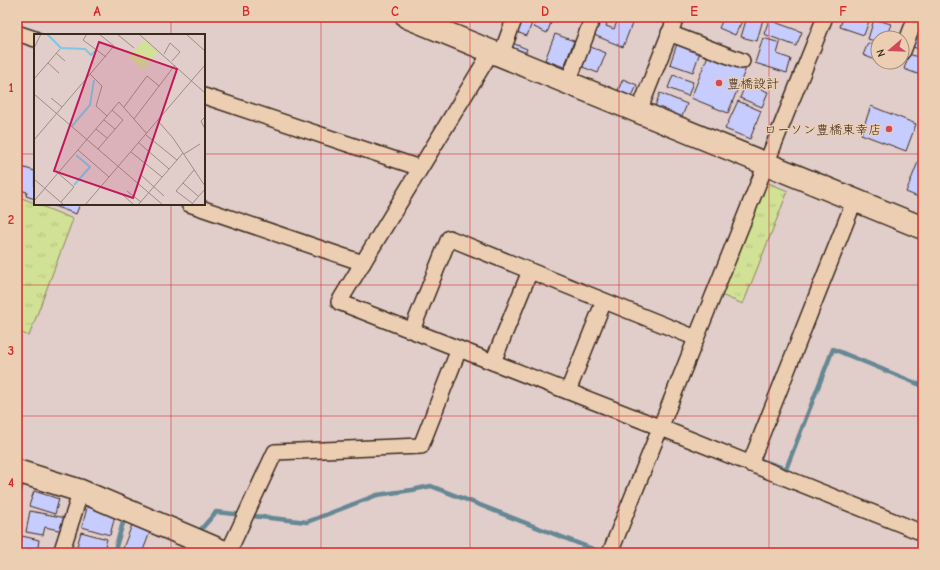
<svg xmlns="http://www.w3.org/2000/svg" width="940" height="570" font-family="'Comic Neue','Klee One',sans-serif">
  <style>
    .park { fill: url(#park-tufts); stroke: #86865a }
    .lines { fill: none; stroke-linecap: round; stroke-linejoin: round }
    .stream { stroke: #658894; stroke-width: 4.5 }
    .building { fill: #c7ccfe; stroke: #3b2a1e }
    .street-casing { stroke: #3b2a1e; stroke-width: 18 }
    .secondary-casing { stroke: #3b2a1e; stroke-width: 25 }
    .street { stroke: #ecceb3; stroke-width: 15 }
    .secondary { stroke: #ecceb3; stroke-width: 22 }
    .grid { fill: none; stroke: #d62828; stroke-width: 1; stroke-opacity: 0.55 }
    .poi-dot { fill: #d1495b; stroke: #ecceb3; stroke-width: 1.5 }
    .labels { text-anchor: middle; stroke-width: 3; stroke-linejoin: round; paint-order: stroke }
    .poi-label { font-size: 13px; fill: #3b2a1e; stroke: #ecceb3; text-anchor: start }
    .inset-river { fill: none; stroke: #81c6e2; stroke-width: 2 }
    .inset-road { fill: none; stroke: #9f8c85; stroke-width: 1 }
    .view { fill: #c2185b; fill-opacity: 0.15; stroke: #c2185b; stroke-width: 2 }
    .inset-edge { fill: none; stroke: #3b2a1e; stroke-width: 2 }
    .neatline { fill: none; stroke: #d62828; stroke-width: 1.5 }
    .grid-label { font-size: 13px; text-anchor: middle; font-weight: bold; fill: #d62828 }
  </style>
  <defs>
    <pattern id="park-tufts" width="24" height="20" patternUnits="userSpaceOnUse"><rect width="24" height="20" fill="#d1e195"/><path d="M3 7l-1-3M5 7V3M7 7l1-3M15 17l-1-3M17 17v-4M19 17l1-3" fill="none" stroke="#b4c180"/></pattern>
  </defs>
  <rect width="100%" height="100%" fill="#e1cdca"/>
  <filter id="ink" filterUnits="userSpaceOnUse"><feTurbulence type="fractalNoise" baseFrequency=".025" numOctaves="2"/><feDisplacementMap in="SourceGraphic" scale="8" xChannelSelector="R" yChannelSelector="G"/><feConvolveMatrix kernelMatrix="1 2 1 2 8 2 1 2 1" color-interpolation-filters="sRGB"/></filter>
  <g filter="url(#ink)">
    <!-- park -->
    <g class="park">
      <polygon points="766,182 788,191 743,304 721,295"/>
      <polygon points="17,196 73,219 29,336 17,331"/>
    </g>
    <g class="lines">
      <!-- stream -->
      <g class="stream">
        <polyline points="760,460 786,469 833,349 923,386"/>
        <polyline points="197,534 216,512 307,522 377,495 412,490 431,486 603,553"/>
        <polyline points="114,553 125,516"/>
      </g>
    </g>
    <!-- building -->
    <g class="building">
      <polygon points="519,17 526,17 533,20 527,36 514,31"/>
      <polygon points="538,17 545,17 552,20 547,33 534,27"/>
      <polygon points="601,17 609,17 606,26 614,29 619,17 623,17 633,21 623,47 594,35"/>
      <polygon points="693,17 706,17 705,21"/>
      <polygon points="724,17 744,17 735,35 719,28"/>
      <polygon points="747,17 755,17 763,19 757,41 741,37"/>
      <polygon points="843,17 858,17 869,21 864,35 840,27"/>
      <polygon points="874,19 891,24 886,38 878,38 878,42 868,39"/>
      <polygon points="769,20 802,32 796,46 764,34"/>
      <polygon points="916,32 923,34 923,51 911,46"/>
      <polygon points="555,34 574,41 564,67 545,60"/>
      <polygon points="763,38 780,43 777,54 791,59 787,73 755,63"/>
      <polygon points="678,41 701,49 693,72 670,64"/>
      <polygon points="510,42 527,49 522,61 505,54"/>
      <polygon points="868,43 878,47 878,61 863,55"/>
      <polygon points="588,46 606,53 598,73 580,66"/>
      <polygon points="709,53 746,68 728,113 691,98"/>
      <polygon points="909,54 923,59 923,76 904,69"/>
      <polygon points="881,62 892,62 891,66"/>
      <polygon points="673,75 693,82 688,96 668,88"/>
      <polygon points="623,79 637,85 629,103 615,97"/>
      <polygon points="746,83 768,92 762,107 740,98"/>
      <polygon points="660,93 687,104 681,119 654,109"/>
      <polygon points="738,101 761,111 750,139 725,129"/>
      <polygon points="871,106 916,124 906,151 861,134"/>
      <polygon points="922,152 923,152 923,199 906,192"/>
      <polygon points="21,167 35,171 35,199 26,196 27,192 17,189 17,179"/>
      <polygon points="48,204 80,204 76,214"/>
      <polygon points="17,483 23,485 17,506"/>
      <polygon points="34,491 59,499 55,514 29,506"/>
      <polygon points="88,504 116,512 110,535 82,527"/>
      <polygon points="30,511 66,518 63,531 45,527 43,535 26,532"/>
      <polygon points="132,525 150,532 142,553 135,553 123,548"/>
      <polygon points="81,532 107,539 103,553 88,553 76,550"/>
      <polygon points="22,536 39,540 37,553 17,553"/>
    </g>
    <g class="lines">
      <!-- street casing -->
      <g class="street-casing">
        <g id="street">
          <polyline points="17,33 35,39"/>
          <polyline points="669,33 742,61"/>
          <polyline points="903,51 916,17"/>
          <polyline points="491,52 339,302 659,427 923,533"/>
          <polyline points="501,55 515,17"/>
          <polyline points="568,82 593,17"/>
          <polyline points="204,96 420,168"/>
          <polyline points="639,111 676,17"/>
          <polyline points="189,204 363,263"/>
          <polyline points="412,330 449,238 696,338"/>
          <polyline points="493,362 530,271"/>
          <polyline points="568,391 604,301"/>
          <polyline points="750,464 855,199"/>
          <polyline points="61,553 81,491"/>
          <polyline points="228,553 275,452 421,446 459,349"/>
          <path d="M610,553C680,374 755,196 825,17"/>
        </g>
      </g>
      <!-- secondary casing -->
      <g class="secondary-casing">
        <g id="secondary">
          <polyline points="407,17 923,228"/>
          <polyline points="17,471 81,491 227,553"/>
        </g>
      </g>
      <!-- street -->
      <use href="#street" class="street"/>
      <!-- secondary -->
      <use href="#secondary" class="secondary"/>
    </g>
  </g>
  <!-- grid -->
  <path class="grid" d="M171,17V35M321,17V553M470,17V553M619,17V553M769,17V553M17,154H35M204,154H923M171,204V553M17,285H923M17,416H923"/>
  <!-- markers -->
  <g class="poi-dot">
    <circle cx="719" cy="83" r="4"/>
    <circle cx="889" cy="129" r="4"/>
  </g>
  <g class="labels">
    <!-- poi labels -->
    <g class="poi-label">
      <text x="727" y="88">豊橋設計</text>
      <text x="881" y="134" text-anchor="end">ローソン豊橋東幸店</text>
    </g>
  </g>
  <!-- overview -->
  <g transform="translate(34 34)">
    <rect width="171" height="171" fill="#e1cdca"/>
    <path d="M110,6L124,18L109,35L95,23Z" fill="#d1e195"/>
    <path class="inset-river" d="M13,0L27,14L51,15L57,21L61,17M38,92L56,71L60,46M40,151L56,133L42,121"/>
    <path class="inset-road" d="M53,0L49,6L72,23M83,0L100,14M105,0L171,59M152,0L171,17M0,14L7,0M22,19L31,27M130,20L136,9L146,18L138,27M14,29L25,39M56,40L68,52L62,72L73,82M0,45L26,15M0,60L129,171M17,64L28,73M90,73L113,42L125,52M171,83L167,87L171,95M100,85L141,31M70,86L81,95M124,87L139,104L171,152M62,95L73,104M112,101L143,126M0,106L80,12L65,0M105,109L135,135M64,115L89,86L78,76M44,116L75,143M97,118L128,143M150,120L166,110M160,136L149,149L164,162M24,139L40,153L27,168M107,141L130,162M0,145L30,171M149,149L142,157L158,169M93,157L107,168M89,161L100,171M0,167L85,68L113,100M158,170L171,155M51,171L171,31M104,171L149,119"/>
    <path class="view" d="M65,8L143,35L99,164L20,137Z"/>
    <rect width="171" height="171" class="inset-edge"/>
  </g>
  <!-- margin -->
  <rect width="940" height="570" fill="none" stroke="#ecceb3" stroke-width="44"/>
  <!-- north arrow -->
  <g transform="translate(890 50) rotate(251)"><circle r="19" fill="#ecceb3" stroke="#a58c77"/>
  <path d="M0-3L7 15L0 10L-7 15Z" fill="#d1495b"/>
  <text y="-6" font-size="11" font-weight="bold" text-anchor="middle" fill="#3b2a1e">N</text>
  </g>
  <rect x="22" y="22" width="896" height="526" class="neatline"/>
  <g class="grid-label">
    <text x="97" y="16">A</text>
    <text x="246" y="16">B</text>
    <text x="395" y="16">C</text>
    <text x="545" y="16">D</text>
    <text x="694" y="16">E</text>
    <text x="843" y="16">F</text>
    <text x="11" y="92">1</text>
    <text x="11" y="224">2</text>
    <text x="11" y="355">3</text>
    <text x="11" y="487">4</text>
  </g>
</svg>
